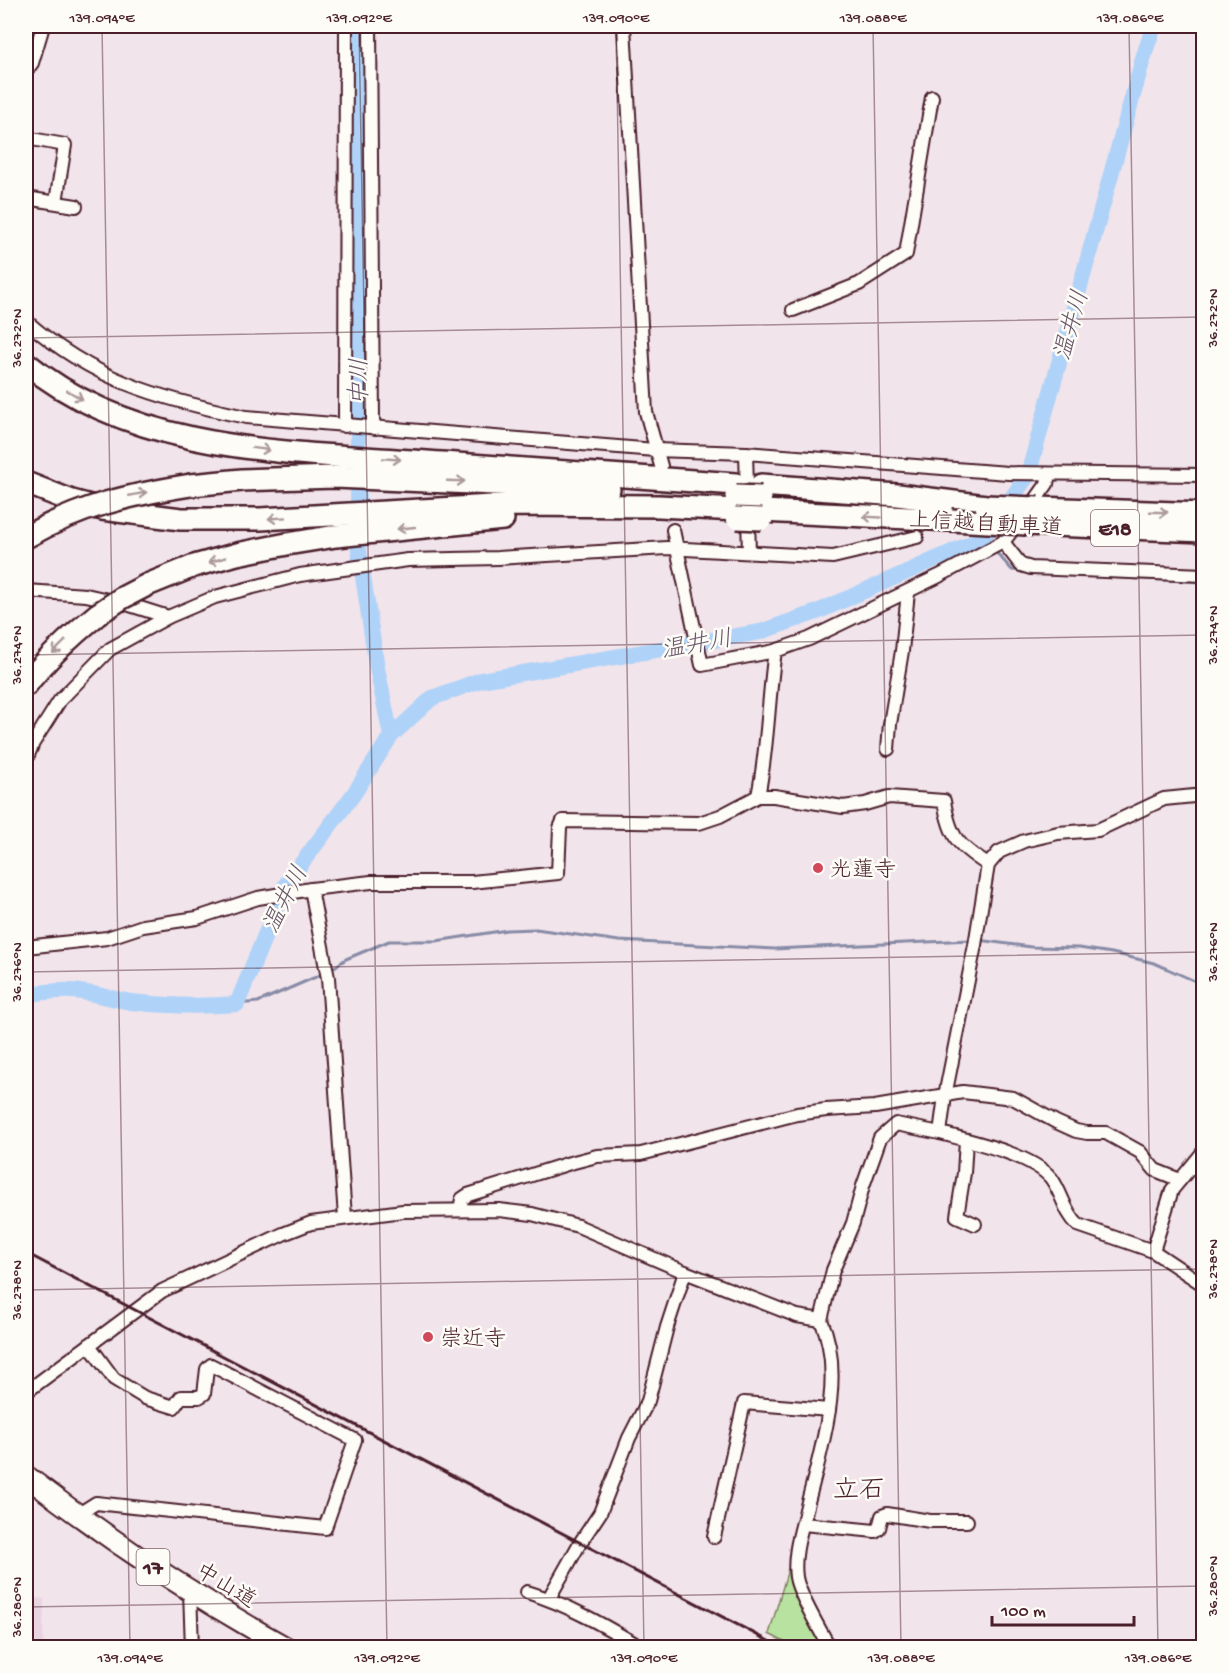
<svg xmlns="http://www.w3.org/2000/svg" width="1229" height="1673" font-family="'Gochi Hand','Klee One',sans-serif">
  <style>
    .built { fill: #ead3e3 }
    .green { fill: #b8e29f; stroke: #818065; stroke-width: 1.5 }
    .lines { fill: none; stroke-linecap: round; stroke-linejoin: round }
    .stream { stroke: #878ba6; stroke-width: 3 }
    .river { stroke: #afd3f8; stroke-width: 16 }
    .minor-tunnel { stroke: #d0bdc5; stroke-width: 12; stroke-dasharray: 12 6; stroke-linecap: butt }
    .minor-casing { stroke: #4a1f2b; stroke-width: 16 }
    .trunk-casing { stroke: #4a1f2b; stroke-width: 24 }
    .motorway-casing { stroke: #4a1f2b; stroke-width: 26 }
    .minor { stroke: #fdfcf7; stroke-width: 12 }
    .trunk { stroke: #fdfcf7; stroke-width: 20 }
    .motorway { stroke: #fdfcf7; stroke-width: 21 }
    .rail { stroke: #4a1f2b; stroke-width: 3 }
    .motorway-bridge-casing { stroke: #4a1f2b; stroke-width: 26; stroke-linecap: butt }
    .motorway-bridge { stroke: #fdfcf7; stroke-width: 21 }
    .oneway { stroke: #ac999b }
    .ticks { fill: none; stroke: #4a1f2b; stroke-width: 1.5; stroke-opacity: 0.45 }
    .poi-dot { fill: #d1495b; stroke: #fdfcf7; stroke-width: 2 }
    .labels { text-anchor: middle; stroke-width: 5; stroke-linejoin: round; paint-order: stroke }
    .shield { fill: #fdfcf7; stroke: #806168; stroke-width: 1.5 }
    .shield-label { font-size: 21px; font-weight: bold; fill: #4a1f2b }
    .street-label { font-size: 22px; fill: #4a1f2b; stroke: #fdfcf7 }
    .poi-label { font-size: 22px; fill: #4a1f2b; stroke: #fdfcf7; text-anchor: start }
    .water-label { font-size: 24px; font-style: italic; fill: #685568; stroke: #fdfcf7 }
    .quarter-label { font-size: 26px; fill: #4a1f2b; stroke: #fdfcf7 }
    .neatline { fill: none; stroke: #4a1f2b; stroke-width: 2 }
    .ticks-label { font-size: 15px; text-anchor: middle; fill: #4a1f2b }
  </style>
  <rect width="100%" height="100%" fill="#f2e4eb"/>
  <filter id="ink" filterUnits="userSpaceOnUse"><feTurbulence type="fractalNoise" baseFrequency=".0167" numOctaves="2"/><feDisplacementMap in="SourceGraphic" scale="12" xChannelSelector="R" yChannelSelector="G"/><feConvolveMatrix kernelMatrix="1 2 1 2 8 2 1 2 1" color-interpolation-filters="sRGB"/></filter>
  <g filter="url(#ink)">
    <!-- built -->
    <polygon class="built" points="26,1597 44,1599 43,1647 26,1647"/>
    <!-- green -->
    <polygon class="green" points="791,1559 826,1647 794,1647 769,1634"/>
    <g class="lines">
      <!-- stream -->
      <g class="stream">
        <polyline points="983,538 991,546"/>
        <polyline points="995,551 1012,570 1022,571"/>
        <polyline points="1044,574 1204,582"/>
        <polyline points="978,940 1031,947 1079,948 1112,953 1154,963 1204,985"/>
        <polyline points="330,970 346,959 389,941 436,941 507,930 536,929 619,941 774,949 971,940"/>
        <polyline points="237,1004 258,1002 325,973"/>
      </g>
      <!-- river -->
      <g class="river">
        <polyline points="358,26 358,544 377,668 391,736"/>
        <path d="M26,994C41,993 57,990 72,991C92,992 111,999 131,1002C167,1006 201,1007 237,1004L286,884L353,795L391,736L432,698L481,680L760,632L817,612L983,538L1028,475L1144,55L1154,26"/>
      </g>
      <!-- minor-tunnel -->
      <polyline class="minor-tunnel" points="662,473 673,530"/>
      <!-- minor casing -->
      <g class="minor-casing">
        <g id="minor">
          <polyline points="370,26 373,420 375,428"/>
          <polyline points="624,26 646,412 661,466"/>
          <polyline points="26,71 32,63 43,26"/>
          <polyline points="26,138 65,145 56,202"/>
          <polyline points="26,198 76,206"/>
          <polyline points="793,310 859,284 906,254 932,97"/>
          <path d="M26,321C93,380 160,399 246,417L655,450L746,453L1008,473L1204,475"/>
          <polyline points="345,426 346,26"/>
          <polyline points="746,453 749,552"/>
          <polyline points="1029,509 1047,484 1049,474"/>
          <polyline points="673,530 702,665 775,651"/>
          <polyline points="1003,542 1021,565 1031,568 1204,575"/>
          <polyline points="26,591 86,595 130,605 168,617"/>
          <polyline points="888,749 890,724 902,651 908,592"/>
          <polyline points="26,760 33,743 60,700 110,649 168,617 215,597 300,575 408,560 498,558 667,548 833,557 917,537"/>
          <path d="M758,796C768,748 768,699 775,651L809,639L939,576L1003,542L1018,523"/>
          <polyline points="311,889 328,978 345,1217"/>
          <path d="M26,947L107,938L143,926L197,918L258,898L311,889L371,882H472L558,873L560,828L563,821L699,823L720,816L758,796H774L843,807L865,804L889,797L944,801C950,837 957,845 988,865"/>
          <path d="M940,1133C970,1141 1031,1154 1051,1178C1062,1192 1064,1212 1078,1225L1153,1251L1204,1285"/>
          <polyline points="966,1140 964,1173 957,1216 975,1224"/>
          <polyline points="460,1210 462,1199 468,1195 570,1163 597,1156 641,1154 797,1114 826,1110 875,1107 963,1092 1013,1098 1056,1122 1076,1131 1087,1133 1106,1133 1140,1152 1155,1170 1180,1180"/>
          <polyline points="1153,1251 1172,1190 1204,1151"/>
          <path d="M821,1320C847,1378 819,1455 805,1514C800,1534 793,1556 796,1577C798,1593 821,1632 830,1648"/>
          <polyline points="26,1392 162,1291 283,1234 311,1223 403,1211 499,1210 532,1214 578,1226 685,1272 797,1316 821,1320 833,1270 853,1223 863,1186 880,1138 896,1124 940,1133 945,1096 975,945 988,865 999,852 1024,841 1058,833 1098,830 1164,799 1204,795"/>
          <polyline points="77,1515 96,1503 325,1528 355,1440 211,1365 207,1369 204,1394 199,1397 181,1397 174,1407 145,1398 114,1379 89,1345"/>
          <polyline points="803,1524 875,1531 879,1528 882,1516 887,1514 930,1521 967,1521"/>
          <polyline points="714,1537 744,1403 829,1410"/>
          <polyline points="190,1591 192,1648"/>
          <path d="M527,1592C567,1604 605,1626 642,1648"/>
          <polyline points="549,1598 580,1543 600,1513 629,1438 648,1401 667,1327 685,1272"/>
        </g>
      </g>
      <!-- trunk casing -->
      <g class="trunk-casing">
        <path id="trunk" d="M26,1476C109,1540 195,1597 287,1648"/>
      </g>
      <!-- motorway casing -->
      <g class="motorway-casing">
        <g id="motorway">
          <path d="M26,363C140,457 302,452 442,463C540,470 638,477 736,484"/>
          <polyline points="26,483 72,501 102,509 181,519 260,519 510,505 659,506 737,510"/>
          <polyline points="191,485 242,480 335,477 609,489"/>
          <polyline points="761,485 898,495 986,506"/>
          <polyline points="1038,508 1204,514"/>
          <polyline points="761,511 951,520"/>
          <polyline points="1026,524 1204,531"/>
          <polyline points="147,585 194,566 237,554 287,544 336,536 503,519"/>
          <path d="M26,685C47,658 71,636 98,614"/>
        </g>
      </g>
      <!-- minor -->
      <use href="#minor" class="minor"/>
      <!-- trunk -->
      <use href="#trunk" class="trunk"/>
      <!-- motorway -->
      <use href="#motorway" class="motorway"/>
      <!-- rail -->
      <polyline class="rail" points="26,1253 782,1648"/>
      <!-- motorway-bridge casing -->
      <g class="motorway-bridge-casing">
        <g id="motorway-bridge">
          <polyline points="736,496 761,497"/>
          <polyline points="986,506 1038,508"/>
          <polyline points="737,518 762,519"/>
          <polyline points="951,520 1026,524"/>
          <path d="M26,537C81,506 128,495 191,485"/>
          <polyline points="98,614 122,598 147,585"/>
        </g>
      </g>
      <!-- motorway-bridge -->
      <use href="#motorway-bridge" class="motorway-bridge"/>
    </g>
    <!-- one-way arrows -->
    <defs><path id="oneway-shaft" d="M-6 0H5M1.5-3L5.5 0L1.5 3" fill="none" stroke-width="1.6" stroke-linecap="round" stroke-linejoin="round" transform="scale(1.5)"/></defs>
    <g class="oneway">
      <use href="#oneway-shaft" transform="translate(75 395) rotate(30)"/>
      <use href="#oneway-shaft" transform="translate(261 449) rotate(7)"/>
      <use href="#oneway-shaft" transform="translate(392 459) rotate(4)"/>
      <use href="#oneway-shaft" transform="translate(456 481) rotate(2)"/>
      <use href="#oneway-shaft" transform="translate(138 494) rotate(-11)"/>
      <use href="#oneway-shaft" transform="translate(1159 512) rotate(2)"/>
      <use href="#oneway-shaft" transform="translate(872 517) rotate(-177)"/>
      <use href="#oneway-shaft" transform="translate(277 518) rotate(176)"/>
      <use href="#oneway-shaft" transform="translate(406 528) rotate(174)"/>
      <use href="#oneway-shaft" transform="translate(217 560) rotate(164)"/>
      <use href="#oneway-shaft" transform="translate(59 647) rotate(135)"/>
    </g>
  </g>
  <!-- ticks -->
  <path class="ticks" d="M102,26L130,1648M359,26L387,1648M616,26L644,1648M873,26L901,1648M1129,26L1158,1648M26,338L1204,317M26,655L1204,635M26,972L1204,952M26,1290L1204,1269M26,1607L1204,1586"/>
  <!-- markers -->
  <g class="poi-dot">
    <circle cx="818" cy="868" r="6"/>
    <circle cx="428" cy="1337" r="6"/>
  </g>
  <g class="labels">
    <!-- shield labels -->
    <g class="shield">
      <rect x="1091" y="510" width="48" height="36" rx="4.5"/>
      <rect x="136.5" y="1549" width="33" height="36" rx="4.5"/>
    </g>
    <g class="shield-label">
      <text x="1115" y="535">E18</text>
      <text x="153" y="1574">17</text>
    </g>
    <!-- street labels -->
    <g class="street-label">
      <text transform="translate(986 522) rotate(3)" y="8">上信越自動車道</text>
      <text transform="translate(227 1584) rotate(31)" y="8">中山道</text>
    </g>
    <!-- poi labels -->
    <g class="poi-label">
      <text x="830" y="876">光蓮寺</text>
      <text x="440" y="1345">崇近寺</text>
    </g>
    <!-- water labels -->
    <g class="water-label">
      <text transform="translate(1070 325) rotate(-74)" y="8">温井川</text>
      <text transform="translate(358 382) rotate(-90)" y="8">中川</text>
      <text transform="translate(696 643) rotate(-10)" y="8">温井川</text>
      <text transform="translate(284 899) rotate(-63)" y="8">温井川</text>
    </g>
    <!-- quarter labels -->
    <g class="quarter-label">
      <text x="859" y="1497">立石</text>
    </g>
  </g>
  <!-- margin -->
  <rect width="1229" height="1673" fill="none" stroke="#fdfcf7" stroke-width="66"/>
  <!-- scale -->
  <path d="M992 1616v9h142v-9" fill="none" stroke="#4a1f2b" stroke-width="3"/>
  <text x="1001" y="1616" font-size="18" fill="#4a1f2b" stroke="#fdfcf7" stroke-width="4.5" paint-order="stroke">100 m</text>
  <rect x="33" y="33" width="1163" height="1607" class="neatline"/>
  <g class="ticks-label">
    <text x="102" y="22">139.094°E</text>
    <text x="359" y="22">139.092°E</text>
    <text x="616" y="22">139.090°E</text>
    <text x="873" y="22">139.088°E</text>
    <text x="1130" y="22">139.086°E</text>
    <text transform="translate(1212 318) rotate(-90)" y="5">36.272°N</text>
    <text transform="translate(16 338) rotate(-90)" y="5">36.272°N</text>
    <text transform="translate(1212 635) rotate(-90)" y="5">36.274°N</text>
    <text transform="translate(16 655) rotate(-90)" y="5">36.274°N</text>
    <text transform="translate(1212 952) rotate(-90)" y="5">36.276°N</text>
    <text transform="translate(16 972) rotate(-90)" y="5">36.276°N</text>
    <text transform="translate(1212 1269) rotate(-90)" y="5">36.278°N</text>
    <text transform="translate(16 1290) rotate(-90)" y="5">36.278°N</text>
    <text transform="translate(1212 1586) rotate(-90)" y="5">36.280°N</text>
    <text transform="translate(16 1607) rotate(-90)" y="5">36.280°N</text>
    <text x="130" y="1662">139.094°E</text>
    <text x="387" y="1662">139.092°E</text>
    <text x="644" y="1662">139.090°E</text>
    <text x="901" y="1662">139.088°E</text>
    <text x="1158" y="1662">139.086°E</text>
  </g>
</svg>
